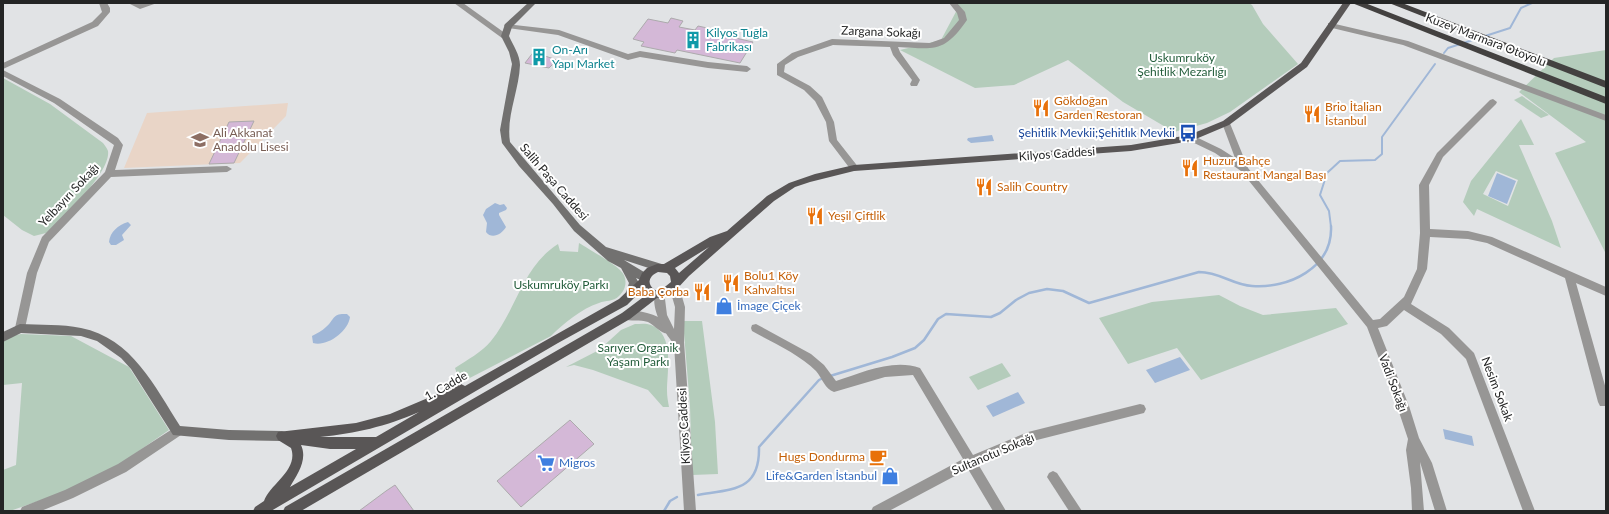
<svg xmlns="http://www.w3.org/2000/svg" width="1609" height="514" font-family="Lato,sans-serif">
  <style>
    .education { fill: #e9d5c7 }
    .green { fill: #b4ccbb; fill-rule: evenodd }
    .water { fill: #a0b7d7 }
    .lines { fill: none; stroke-linecap: round; stroke-linejoin: round }
    .stream-far1 { stroke: #a0b7d7; stroke-width: 2 }
    .stream { stroke: #a0b7d7; stroke-width: 2.5 }
    .building { fill: #d4b8d7; stroke: #acaaac }
    .minor { fill: #979695; fill-rule: evenodd }
    .tertiary { fill: #979695; fill-rule: evenodd }
    .secondary { fill: #727170; fill-rule: evenodd }
    .primary { fill: #595656; fill-rule: evenodd }
    .motorway { fill: #434140; fill-rule: evenodd }
    .labels { text-anchor: middle; stroke-width: 4; stroke-linejoin: round; paint-order: stroke }
    .street-label { font-size: 12px; fill: #242525; stroke: #fff }
    .culture-label { font-size: 12px; fill: #0d838f; stroke: #fff; text-anchor: start }
    .park-label { font-size: 12px; fill: #235d3b; stroke: #fff }
    .food-label { font-size: 12px; fill: #c56008; stroke: #fff; text-anchor: start }
    .education-label { font-size: 12px; fill: #785e54; stroke: #fff; text-anchor: start }
    .transit-label { font-size: 12px; fill: #164399; stroke: #fff; text-anchor: end }
    .shop-label { font-size: 12px; fill: #366cbe; stroke: #fff; text-anchor: start }
  </style>
  <rect width="100%" height="100%" fill="#e1e3e5"/>
  <!-- education -->
  <polygon class="education" points="288,103 286,116 240,163 124,168 147,113"/>
  <!-- green -->
  <g class="green">
    <polygon points="954,3 1249,3 1252,5 1263,24 1298,64 1230,112 1207,123 1174,132 1123,102 1068,60 1014,85 975,88 900,50 941,40 959,6"/>
    <polygon points="1606,50 1606,254 1555,153 1586,142 1519,92 1554,58"/>
    <path d="M3,78L50,104L103,143C105,146 107,148 108,151C111,172 65,215 51,229L46,233L34,236L22,230L3,215Z"/>
    <polygon points="1522,96 1549,115 1541,118 1514,100"/>
    <path d="M1521,119L1534,145H1519L1552,221L1561,248L1477,209L1474,216L1463,202L1471,181ZM1496,171L1518,180L1508,206L1483,194Z"/>
    <path d="M579,243C590,250 612,262 620,270C628,277 627,289 619,296C613,302 606,300 599,303C581,309 564,323 551,336L460,383L455,368C467,360 482,352 491,341C517,309 522,267 558,244L560,251L578,252Z"/>
    <polygon points="1219,295 1240,306 1263,315 1336,308 1348,324 1201,380 1177,348 1128,364 1099,318 1152,302"/>
    <polygon points="683,321 702,321 715,422 718,474 692,475 690,406"/>
    <path d="M635,324C640,324 646,323 651,325C675,334 667,372 667,391C667,396 668,402 669,407H663L648,390L593,370L574,365L566,367L599,350L621,330Z"/>
    <polygon points="21,334 71,336 129,367 169,430 120,464 70,490 10,511 3,511 3,470 16,465 22,383 3,385 3,342 12,336"/>
    <polygon points="1002,363 1011,376 978,390 969,377"/>
  </g>
  <!-- water -->
  <g class="water">
    <polygon points="992,135 994,141 971,143 967,140 968,138"/>
    <polygon points="1497,173 1516,181 1507,204 1488,196"/>
    <path d="M495,203L500,205L504,204L507,208L506,210L499,213V215L506,227C502,234 492,240 486,232L487,223L483,215L486,209Z"/>
    <path d="M128,222L131,225L122,235L124,240L116,245H111L109,242C110,232 118,225 128,222Z"/>
    <path d="M347,314L350,317C348,332 327,347 313,343L312,336C317,333 322,331 326,327C335,319 332,313 347,314Z"/>
    <polygon points="1180,357 1190,370 1155,383 1146,370"/>
    <polygon points="1018,392 1025,403 993,417 986,406"/>
    <polygon points="1443,429 1472,436 1474,446 1445,439"/>
  </g>
  <g class="lines">
    <!-- stream-far1 -->
    <g class="stream-far1">
      <polyline points="1444,53 1448,48 1510,28 1521,8 1532,3"/>
      <polyline points="1331,227 1329,211 1320,195 1327,173 1340,161 1375,160 1382,154 1382,137 1435,64"/>
    </g>
    <!-- stream -->
    <g class="stream">
      <path d="M830,376L892,357L915,348L924,340L938,319L946,314L991,317L1000,313L1016,300L1029,293L1047,289L1063,291L1089,303L1199,272C1220,272 1233,285 1252,286C1288,289 1333,268 1331,226"/>
      <path d="M698,495C733,489 760,491 759,447L819,380L823,378"/>
      <polyline points="664,511 670,501 677,497"/>
    </g>
  </g>
  <!-- building -->
  <g class="building">
    <polygon points="671,18 683,21 679,27 695,30 698,26 712,29 709,32 753,42 740,63 677,50 675,53 641,46 644,42 633,39 648,19 668,23"/>
    <polygon points="535,50 545,53 542,55 557,60 549,68 525,63"/>
    <polygon points="254,121 234,163 209,164 229,122"/>
    <polygon points="570,420 594,444 521,507 497,481"/>
    <polygon points="395,485 414,511 359,511 386,491"/>
  </g>
  <g class="lines">
    <!-- minor -->
    <g class="minor">
      <polygon points="99,3 107,3 110,8 110,12 98,26 3,69 3,63 92,22 102,12"/>
      <polygon points="128,3 141,4 157,3 140,9"/>
      <path d="M949,3H957L965,12L967,20C944,53 935,49 898,47L900,52L920,80L917,86H911L910,84L912,80L893,55L890,47L833,45L798,57L785,65L784,72L810,86L822,97L834,122L837,140L859,168L854,171L851,170L829,141L826,122L815,101L804,90L777,75V64L792,53L832,39L930,43L944,38L959,20L957,13Z"/>
      <polygon points="1328,23 1331,23 1408,41 1606,115 1606,121 1403,45 1328,27"/>
      <polygon points="505,24 559,30 628,54 640,51 708,62 747,66 751,69 747,72 708,68 640,57 628,60 558,35 508,28 504,26"/>
      <polygon points="3,70 60,99 118,138 123,145 115,170 227,166 232,169 227,172 111,177 49,242 37,273 25,328 24,331 20,332 16,331 15,328 27,273 42,237 105,172 114,145 54,103 3,76"/>
      <polygon points="1493,99 1497,102 1496,104 1443,157 1429,185 1430,229 1468,231 1492,237 1606,287 1606,296 1576,283 1606,389 1606,406 1600,406 1598,402 1565,278 1487,243 1468,239 1430,237 1427,269 1411,304 1449,328 1474,353 1535,511 1523,511 1466,359 1441,334 1404,310 1387,326 1378,328 1409,406 1419,438 1432,463 1447,511 1435,511 1420,462 1424,511 1412,511 1411,488 1406,450 1408,439 1397,406 1367,327 1241,171 1215,153 1188,140 1187,138 1191,135 1194,136 1221,149 1235,158 1222,123 1226,120 1229,121 1248,168 1373,320 1380,319 1404,297 1417,269 1420,233 1419,185 1437,153 1490,100"/>
      <path d="M638,311C651,313 666,318 672,330L671,333C662,336 656,326 648,322C640,319 631,322 622,319L621,316L622,313Z"/>
      <path d="M756,324L811,354L824,365L836,381C861,373 893,358 920,368L973,455L1028,432L1140,404L1144,405L1146,409L1144,413L1140,414L1029,442L978,464L1006,511H993L968,469L889,511H871L873,507L963,459L913,375L885,377L834,392C825,389 822,378 816,371C799,354 773,343 752,331L751,328L752,325Z"/>
      <polygon points="177,426 181,427 183,431 181,435 126,472 73,498 41,511 20,511 22,507 65,490 118,464"/>
      <polygon points="1053,471 1057,473 1082,511 1069,511 1047,477 1049,473"/>
    </g>
    <!-- tertiary -->
    <g class="tertiary">
      <polygon points="454,3 463,3 509,36 508,38 502,38"/>
      <path d="M674,282L678,283L679,286L685,307L684,342L696,511H684L674,344C664,333 649,306 656,291H664L667,315L674,329L675,307L669,286L670,283Z"/>
    </g>
    <!-- secondary -->
    <g class="secondary">
      <path d="M528,3H536L512,27L509,36C513,45 520,55 520,65C519,91 506,116 510,142L580,225L606,247L665,265L666,268L665,271L661,272L624,260L649,275L650,278L649,281L645,282L636,278L639,283L634,298H626L625,295L629,283L621,268L608,261L574,231L553,204L519,166L502,143L500,130L512,64L509,52L501,36L505,24Z"/>
      <path d="M20,324C40,325 62,324 81,328C132,338 155,387 180,426L229,430L282,431L286,432L288,436L286,440L282,441L229,440L173,435L131,369L121,358L97,341L81,336L21,333L3,342V332Z"/>
    </g>
    <!-- primary -->
    <path class="primary" d="M1343,3H1351L1307,67L1229,125L1191,141L1131,151L854,171L810,182L795,187L774,201L689,276L675,291L667,296L657,298L630,319L301,511H283L285,507L622,313L646,295L642,290L627,305L558,343L271,511H253L255,507L264,501C270,484 299,470 291,448L278,440L276,436L278,432L356,423L390,414L461,384L465,386L619,299L639,280L642,273L647,268L657,264H664L710,237L727,231L767,196L789,183L815,174L854,165L1131,145L1189,135L1223,121L1301,63ZM709,247L679,273L675,268ZM658,272L667,273L670,276L671,282L661,290H655C646,284 649,276 658,272ZM419,412L376,437H320C357,433 384,427 419,412ZM301,445L330,449H356L290,487C297,475 308,460 301,445Z"/>
    <!-- motorway -->
    <g class="motorway">
      <polygon points="1352,3 1365,3 1606,97 1606,104"/>
      <polygon points="1389,3 1402,3 1606,81 1606,88"/>
    </g>
  </g>
  <!-- icons -->
  <defs>
    <g id="building-bare" transform="scale(1.38)"><path d="M-4-6H4V6H1V3H-1V6H-4ZM-2.5-4.3h1.7v1.8h-1.7ZM.8-4.3h1.7v1.8H.8ZM-2.5-1h1.7V.8h-1.7ZM.8-1h1.7V.8H.8Z" fill="#0f9aa8" stroke="#fff" stroke-width="2.5" paint-order="stroke"/></g>
    <g id="restaurant-bare" transform="scale(1.38)"><path d="M-5-6h1v4h1v-4h1v4h1v-4h1v5L-1.5 .5V6h-2V.5L-5-1ZM5-6V6H3V1.5H1.5Q1.5-4 5-6Z" fill="#e8710a" stroke="#fff" stroke-width="2.5" paint-order="stroke"/></g>
    <g id="bus-bare" transform="scale(1.38)"><path d="M-5-6H5V4H4V6H2V4H-2V6H-4V4H-5ZM-3.5-4V0h7V-4ZM-3.5 1.2v1.5H-2V1.2ZM2 1.2v1.5H3.5V1.2Z" fill="#1a4fb4" stroke="#fff" stroke-width="2.5" paint-order="stroke"/></g>
    <g id="school-bare" transform="scale(1.38)"><path d="M0-5L7-2L0 1L-7-2ZM-4 1L0 2.5L4 1V4Q0 6-4 4Z" fill="#8d6e63" stroke="#fff" stroke-width="2.5" paint-order="stroke"/></g>
    <g id="shop-bare" transform="scale(1.38)"><path d="M-5-2.5h2.3a2.7 3.5 0 0 1 5.4 0H5L5.5 6h-11ZM-1.5-2.5h3a1.5 2.3 0 0 0-3 0Z" fill="#3f7fe0" stroke="#fff" stroke-width="2.5" paint-order="stroke"/></g>
    <g id="cafe-bare" transform="scale(1.38)"><path d="M-5.5-4.5H6V0H3Q3 3.5 0 3.5H-2.5Q-5.5 3.5-5.5 0ZM3-3.2v2h1.7v-2ZM-6 4.5H4V6H-6Z" fill="#e8710a" stroke="#fff" stroke-width="2.5" paint-order="stroke"/></g>
    <g id="supermarket-bare" transform="scale(1.38)"><path d="M-6-5.5h2.5l.6 2H6L4.5 2H-2.5L-4.4-4H-6ZM-1.5 3.2a1.3 1.3 0 1 0 .1 0ZM3 3.2a1.3 1.3 0 1 0 .1 0Z" fill="#3f7fe0" stroke="#fff" stroke-width="2.5" paint-order="stroke"/></g>
  </defs>
  <g fill-rule="evenodd">
    <use href="#building-bare" x="693" y="40"/>
    <use href="#building-bare" x="539" y="57"/>
    <use href="#restaurant-bare" x="1041" y="108"/>
    <use href="#restaurant-bare" x="1312" y="114"/>
    <use href="#bus-bare" x="1188" y="133"/>
    <use href="#school-bare" x="200" y="140"/>
    <use href="#restaurant-bare" x="1190" y="168"/>
    <use href="#restaurant-bare" x="984" y="187"/>
    <use href="#restaurant-bare" x="815" y="216"/>
    <use href="#restaurant-bare" x="731" y="283"/>
    <use href="#restaurant-bare" x="702" y="292"/>
    <use href="#shop-bare" x="724" y="306"/>
    <use href="#cafe-bare" x="878" y="457"/>
    <use href="#supermarket-bare" x="546" y="463"/>
    <use href="#shop-bare" x="890" y="476"/>
  </g>
  <g class="labels">
    <!-- street labels -->
    <g class="street-label">
      <text transform="translate(881 32) rotate(2)" y="4">Zargana Sokağı</text>
      <text transform="translate(1486 40) rotate(21)" y="4">Kuzey Marmara Otoyolu</text>
      <text transform="translate(1057 154) rotate(-4)" y="4">Kilyos Caddesi</text>
      <text transform="translate(554 182) rotate(49)" y="4">Salih Paşa Caddesi</text>
      <text transform="translate(69 195) rotate(-47)" y="4">Yelbayırı Sokağı</text>
      <text transform="translate(1393 383) rotate(69)" y="4">Vadi Sokağı</text>
      <text transform="translate(446 386) rotate(-30)" y="4">1. Cadde</text>
      <text transform="translate(1497 389) rotate(69)" y="4">Nesim Sokak</text>
      <text transform="translate(684 426) rotate(-93)" y="4">Kilyos Caddesi</text>
      <text transform="translate(993 454) rotate(-23)" y="4">Sultanotu Sokağı</text>
    </g>
    <!-- culture labels -->
    <g class="culture-label">
      <text x="706" y="37">Kilyos Tuğla<tspan x="706" dy="14">Fabrikası</tspan></text>
      <text x="552" y="54">On-Arı<tspan x="552" dy="14">Yapı Market</tspan></text>
    </g>
    <!-- park labels -->
    <g class="park-label">
      <text x="1182" y="62">Uskumruköy<tspan x="1182" dy="14">Şehitlik Mezarlığı</tspan></text>
      <text x="561" y="289">Uskumruköy Parkı</text>
      <text x="638" y="352">Sarıyer Organik<tspan x="638" dy="14">Yaşam Parkı</tspan></text>
    </g>
    <!-- food labels -->
    <g class="food-label">
      <text x="1054" y="105">Gökdoğan<tspan x="1054" dy="14">Garden Restoran</tspan></text>
      <text x="1325" y="111">Brio İtalian<tspan x="1325" dy="14">İstanbul</tspan></text>
      <text x="1203" y="165">Huzur Bahçe<tspan x="1203" dy="14">Restaurant Mangal Başı</tspan></text>
      <text x="997" y="191">Salih Country</text>
      <text x="828" y="220">Yeşil Çiftlik</text>
      <text x="744" y="280">Bolu1 Köy<tspan x="744" dy="14">Kahvaltısı</tspan></text>
      <text x="689" y="296" text-anchor="end">Baba Çorba</text>
      <text x="865" y="461" text-anchor="end">Hugs Dondurma</text>
    </g>
    <!-- education labels -->
    <g class="education-label">
      <text x="213" y="137">Ali Akkanat<tspan x="213" dy="14">Anadolu Lisesi</tspan></text>
    </g>
    <!-- transit labels -->
    <g class="transit-label">
      <text x="1175" y="137">Şehitlik Mevkii;Şehitlık Mevkii</text>
    </g>
    <!-- shop labels -->
    <g class="shop-label">
      <text x="737" y="310">İmage Çiçek</text>
      <text x="559" y="467">Migros</text>
      <text x="877" y="480" text-anchor="end">Life&amp;Garden İstanbul</text>
    </g>
  </g>
  <!-- border -->
  <rect width="1609" height="514" fill="none" stroke="#242525" stroke-width="8"/>
</svg>
